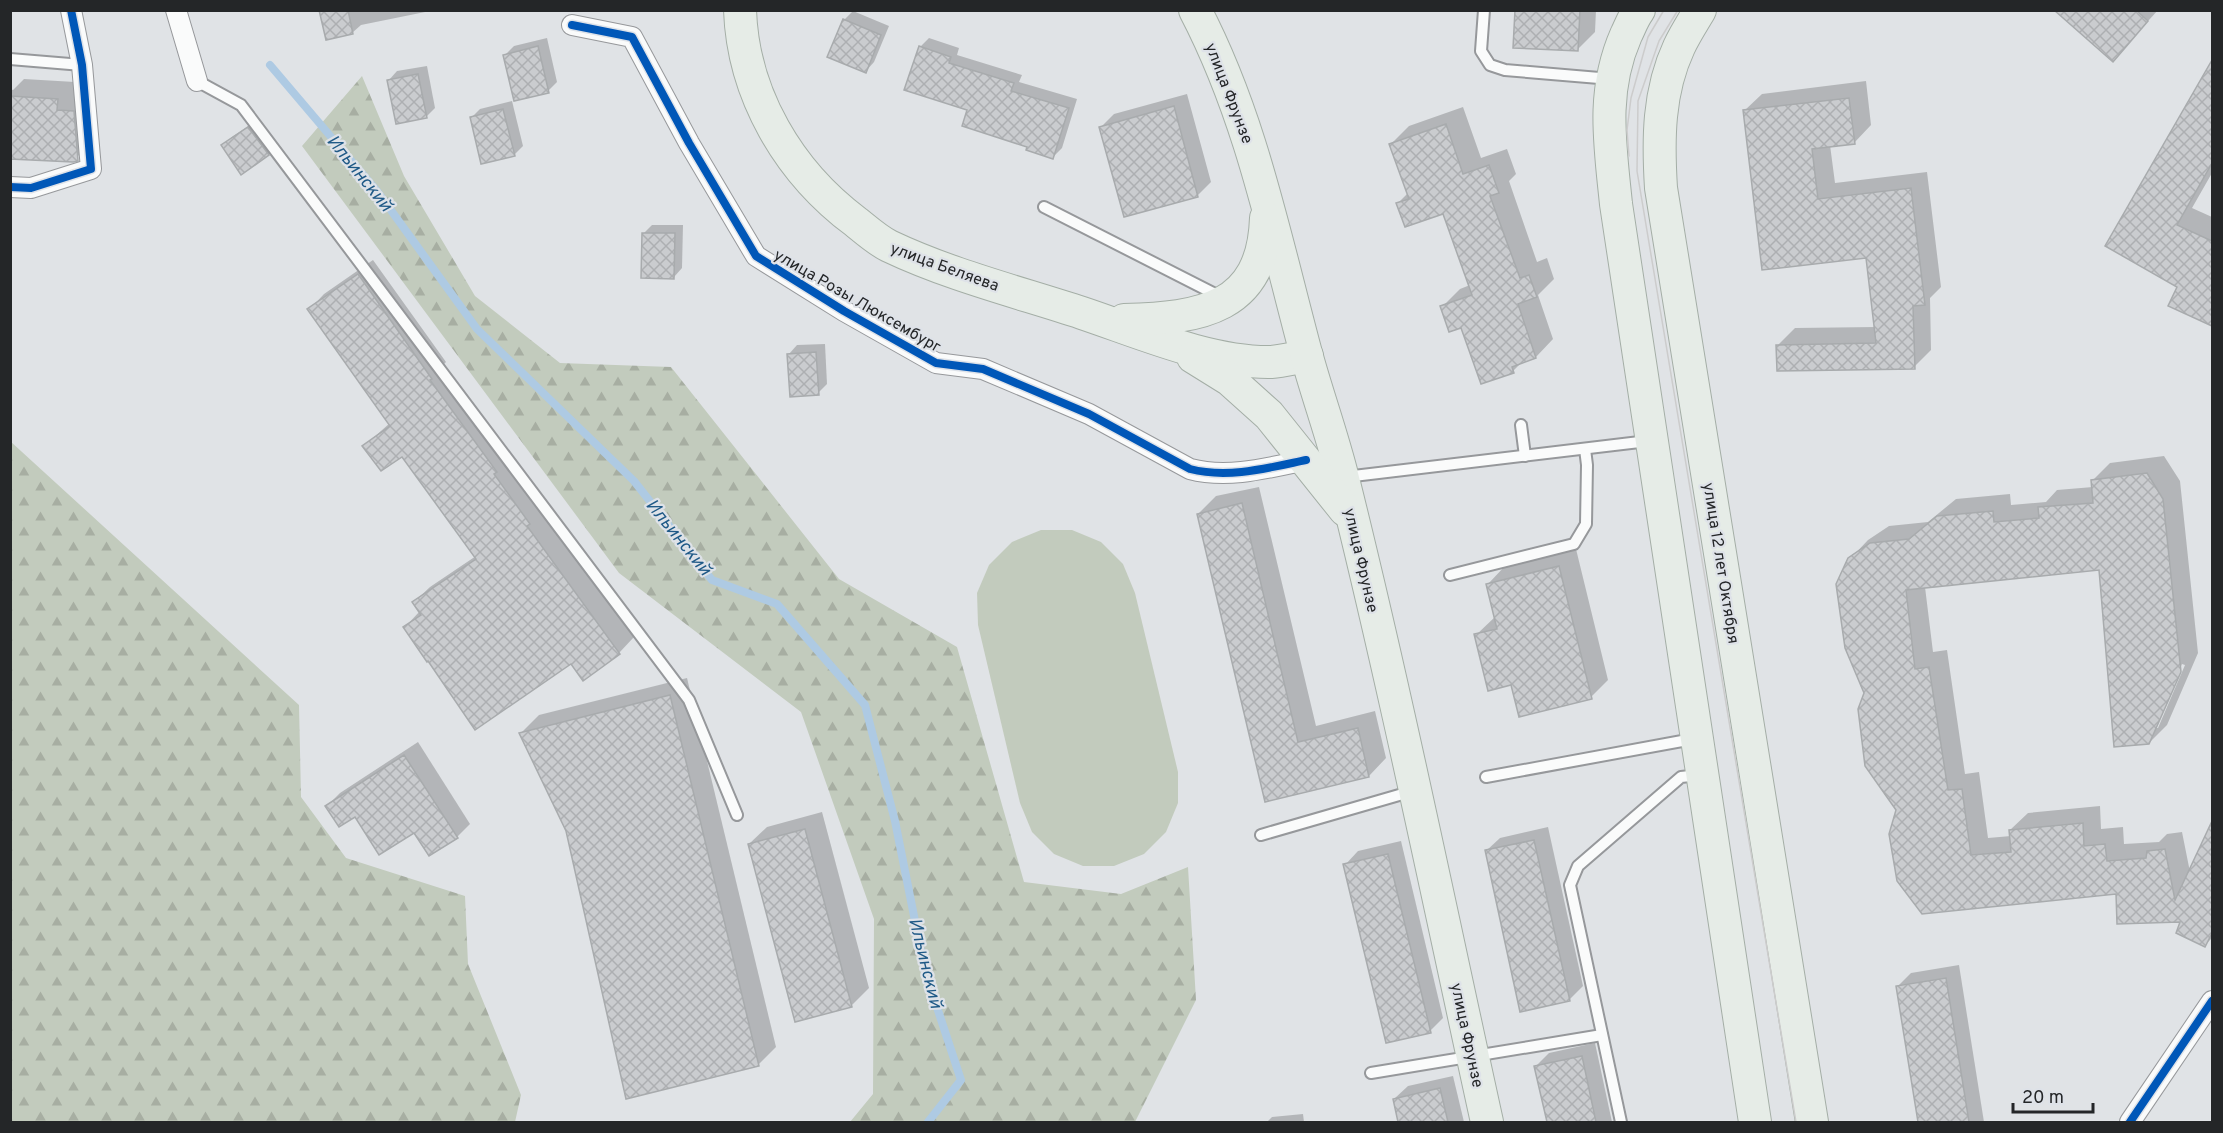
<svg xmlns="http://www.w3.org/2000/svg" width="2223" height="1133" font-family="Overpass,sans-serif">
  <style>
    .forest { fill: url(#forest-firs) }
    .pitch { fill: #c2cbbd }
    .shadow { fill: #0003; fill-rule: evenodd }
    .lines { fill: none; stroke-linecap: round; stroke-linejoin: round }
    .stream { stroke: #aecae3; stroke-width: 8 }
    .building { fill: url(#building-cross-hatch); stroke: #a8abad; stroke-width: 1.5 }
    .lane-casing { stroke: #96989b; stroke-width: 14 }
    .street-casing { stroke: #96989b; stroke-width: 22 }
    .primary-casing { stroke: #a4aea6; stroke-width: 34 }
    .lane { stroke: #fafbfb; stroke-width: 10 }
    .street { stroke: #fafbfb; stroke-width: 20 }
    .primary { stroke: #e6ece7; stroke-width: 32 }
    .tram { stroke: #ccc; stroke-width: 1.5 }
    .cycleway-casing { stroke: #dee2e8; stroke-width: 11 }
    .cycleway { stroke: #0057b8; stroke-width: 8 }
    .labels { text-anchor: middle; stroke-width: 4.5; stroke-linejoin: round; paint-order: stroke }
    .street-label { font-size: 16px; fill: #242628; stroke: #dee2e8 }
    .water-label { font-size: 18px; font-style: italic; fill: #205a87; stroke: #dee2e8 }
  </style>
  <defs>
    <pattern id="forest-firs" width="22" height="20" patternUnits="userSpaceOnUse" patternTransform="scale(1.5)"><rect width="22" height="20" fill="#c2cbbd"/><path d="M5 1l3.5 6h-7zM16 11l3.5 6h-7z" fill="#a7aea2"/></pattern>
    <pattern id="building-cross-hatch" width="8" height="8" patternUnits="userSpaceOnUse" patternTransform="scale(1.5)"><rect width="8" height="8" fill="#cacccf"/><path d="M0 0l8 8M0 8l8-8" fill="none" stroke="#adafb2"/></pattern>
  </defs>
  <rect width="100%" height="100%" fill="#e0e3e6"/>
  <!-- forest -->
  <g class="forest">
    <polygon points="362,76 404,176 475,296 560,363 671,367 839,579 957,647 1024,882 1121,894 1188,867 1196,1000 1135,1122 850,1122 873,1094 874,919 801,712 619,573 302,146"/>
    <polygon points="10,441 299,705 301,797 346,858 465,896 468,964 521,1095 515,1122 11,1122"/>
  </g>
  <!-- pitch -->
  <polygon class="pitch" points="1041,530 1072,530 1101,542 1123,564 1135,593 1178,772 1178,803 1166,832 1144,854 1114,866 1083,866 1054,854 1032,832 1020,803 978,625 977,593 989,565 1012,542"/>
  <!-- shadow -->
  <g class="shadow">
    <polygon points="320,10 435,10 361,25 352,33"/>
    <polygon points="1517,10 1596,10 1595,32 1577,50"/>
    <polygon points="2057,10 2158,10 2113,60"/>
    <polygon points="853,11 889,26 874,62 866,71 844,20"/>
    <polygon points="547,38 557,82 548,91 505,55 514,46"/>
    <polygon points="929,38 959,48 957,55 1022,75 1019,82 1077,99 1062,148 1053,157 1029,146 969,109 920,47"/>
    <polygon points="2212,63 2212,173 2192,208 2212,217 2212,324 2170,305 2179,287 2107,246"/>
    <polygon points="427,66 435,108 426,117 389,80 397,71"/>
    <polygon points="24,79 75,82 74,93 91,94 95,139 77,157 10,157 10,89 13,90"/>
    <polygon points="1866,81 1871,125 1854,143 1830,145 1835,183 1927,172 1941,287 1930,298 1931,350 1914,367 1778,345 1795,328 1876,327 1867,256 1763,269 1744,111 1762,94"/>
    <polygon points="1187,94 1211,182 1198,195 1101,127 1114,114"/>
    <polygon points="512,101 523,146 514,155 471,118 480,109"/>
    <polygon points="1463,107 1481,158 1507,149 1516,174 1509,181 1537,262 1547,258 1554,279 1538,295 1553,339 1536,357 1523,361 1513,371 1442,307 1460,289 1470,285 1444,212 1398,203 1408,193 1391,144 1409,126"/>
    <polygon points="258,119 277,145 269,154 241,173 223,146 232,137"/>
    <polygon points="652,225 683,225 682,268 674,277 643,234"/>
    <polygon points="373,260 446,362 444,364 511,456 542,510 634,637 619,653 584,679 571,662 405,627 420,611 414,602 430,587 476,556 402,455 364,446 390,423 309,310 324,294"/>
    <polygon points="825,344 827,384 818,393 789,354 797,345"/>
    <path d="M2164,456L2180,481L2198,653L2167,725L2149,743L2100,568L1925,587L1933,652L1947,650L1965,774L1979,772L1988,838L2011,836L2010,830L2028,813L2100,806L2101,829L2123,827L2124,844L2159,842L2167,834L2182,832L2190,872L2212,825V938L2205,945L2182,920L2117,893L1923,913L1866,692L1850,559L1868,540L1889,526L1928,522L1956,499L2010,494L2011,505L2046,502L2057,490L2093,487V480L2110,463ZM2182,664L2185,665L2158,728H2155Z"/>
    <polygon points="1259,487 1316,726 1375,711 1386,758 1369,776 1266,800 1198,514 1216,496"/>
    <polygon points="1576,549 1608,680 1591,697 1512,684 1476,635 1496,616 1488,584 1505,566"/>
    <polygon points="687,678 776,1047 758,1065 568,831 521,733 539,715"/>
    <polygon points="418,742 470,824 457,837 415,831 327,806 340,793"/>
    <polygon points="822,812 869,988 851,1006 749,844 767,827"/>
    <polygon points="1548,827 1583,986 1569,1000 1486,851 1500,838"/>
    <polygon points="1401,841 1443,1018 1430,1031 1345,865 1358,851"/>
    <polygon points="1959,965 1984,1122 1920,1122 1898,986 1911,973"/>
    <polygon points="1595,1043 1612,1122 1548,1122 1536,1066 1549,1053"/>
    <polygon points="1453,1076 1464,1122 1400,1122 1394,1099 1408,1086"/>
    <polygon points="1303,1114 1304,1122 1267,1122 1272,1117"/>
  </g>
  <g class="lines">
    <!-- stream -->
    <polyline class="stream" points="270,65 377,191 477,329 634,481 712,580 777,604 865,705 895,821 925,971 961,1080 928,1122"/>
  </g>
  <!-- building -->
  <g class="building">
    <polygon points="319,10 348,10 353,34 326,40"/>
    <polygon points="1515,10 1580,10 1578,51 1513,48"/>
    <polygon points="2054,10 2136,10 2148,21 2113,62"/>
    <polygon points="843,19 881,35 866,73 827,57"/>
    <polygon points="538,46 549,93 514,101 503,55"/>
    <polygon points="919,46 951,57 949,63 1014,83 1011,91 1069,108 1053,159 1026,150 1027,147 962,126 967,110 904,90"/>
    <polygon points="2212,60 2212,163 2177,225 2212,241 2212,326 2168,306 2177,287 2105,246"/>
    <polygon points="418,74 427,118 396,124 387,80"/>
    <polygon points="10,96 58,99 57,110 74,111 78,161 73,162 10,159"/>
    <polygon points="1849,98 1855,144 1812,149 1818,199 1911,188 1925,305 1913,306 1915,369 1777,371 1776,345 1876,343 1866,258 1762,270 1743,110"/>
    <polygon points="1174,106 1198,197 1124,217 1099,127"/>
    <polygon points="503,109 515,156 481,164 470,117"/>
    <polygon points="1446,124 1463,174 1489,165 1499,193 1490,196 1520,278 1529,275 1537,297 1518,304 1536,358 1512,367 1514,373 1481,384 1461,328 1449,332 1440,306 1472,295 1443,214 1405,227 1396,203 1409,199 1389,144"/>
    <polygon points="248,127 269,155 241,175 221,145"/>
    <polygon points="642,233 675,233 674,279 641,278"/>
    <polygon points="358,274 432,379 430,380 497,472 494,474 530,524 527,526 620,654 583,681 571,664 475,730 428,661 427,662 403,627 421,615 412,602 476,559 402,457 381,471 362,446 390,426 307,309"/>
    <polygon points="816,352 819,395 790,397 787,354"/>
    <polygon points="2147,473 2163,499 2181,672 2149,744 2114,747 2099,570 1906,590 1915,669 1929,667 1948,790 1962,789 1971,855 2011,852 2009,830 2083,823 2084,846 2105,844 2107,861 2146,858 2147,851 2165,849 2175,900 2212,821 2212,933 2205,947 2176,933 2180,922 2117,924 2116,894 1922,914 1897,881 1889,834 1896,810 1865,766 1858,709 1864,693 1845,648 1836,584 1848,558 1870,543 1909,539 1937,516 1993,511 1994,522 2039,518 2038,507 2093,503 2091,480"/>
    <polygon points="1242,503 1298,742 1358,728 1369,777 1265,802 1197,514"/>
    <polygon points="1559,566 1592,699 1519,717 1511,685 1488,691 1474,634 1497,629 1486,584"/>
    <polygon points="670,695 759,1066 626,1099 566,831 519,733"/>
    <polygon points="404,755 458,838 429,856 414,833 379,855 355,817 339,827 325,806"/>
    <polygon points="805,829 852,1007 795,1022 748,844"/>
    <polygon points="1534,840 1570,1001 1520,1012 1485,850"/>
    <polygon points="1388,854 1431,1033 1386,1043 1343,864"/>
    <polygon points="1946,978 1969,1122 1918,1122 1896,986"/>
    <polygon points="1582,1056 1596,1122 1547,1122 1534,1066"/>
    <polygon points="1440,1088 1448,1122 1398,1122 1393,1099"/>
  </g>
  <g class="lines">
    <!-- lane casing -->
    <g class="lane-casing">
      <g id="lane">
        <polyline points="1484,10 1481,51 1490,65 1505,70 1611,79"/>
        <polyline points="10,59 82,65"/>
        <polyline points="197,81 241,105 689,700 737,815"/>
        <polyline points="1044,207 1217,295 1218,299"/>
        <polyline points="1521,425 1525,456"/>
        <polyline points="1345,477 1648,441"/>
        <polyline points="1450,575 1574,544 1586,524 1587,465 1585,449"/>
        <polyline points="1486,777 1693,739"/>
        <polyline points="1261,835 1413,791"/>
        <polyline points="1371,1073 1602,1035"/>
        <polyline points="1621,1122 1570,885 1578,866 1681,777 1699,775"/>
      </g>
    </g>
    <!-- street casing -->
    <g class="street-casing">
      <g id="street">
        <polyline points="176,10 197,81"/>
        <path d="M572,25L632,37L689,143L756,256L844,311L936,363L983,369L1089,414L1190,469C1228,479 1268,468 1306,460"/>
        <polyline points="10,187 31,188 91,169 82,65 71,10"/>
        <polyline points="2130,1122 2212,1001"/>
      </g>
    </g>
    <!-- primary casing -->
    <g class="primary-casing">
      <g id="primary">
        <path d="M740,10C743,95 789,172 856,222C866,230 877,240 889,246C950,275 1018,292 1082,313C1139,332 1210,363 1271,362C1282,361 1295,358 1307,356"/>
        <path d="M1195,10C1252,119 1275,239 1307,357C1318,397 1333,438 1343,479C1396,692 1440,908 1487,1122"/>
        <path d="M1639,10C1633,18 1630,27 1626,35C1601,92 1610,144 1616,204L1755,1122"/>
        <path d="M1700,10C1693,22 1685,34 1679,47C1658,92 1658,140 1661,188L1812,1122"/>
        <path d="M1124,320C1201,318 1263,309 1266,218"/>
        <polyline points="1193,357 1230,380 1269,415 1345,510"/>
      </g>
    </g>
    <!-- lane -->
    <use href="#lane" class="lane"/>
    <!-- street -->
    <use href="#street" class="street"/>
    <!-- primary -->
    <use href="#primary" class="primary"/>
    <!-- tram -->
    <g class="tram">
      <polyline points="1678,10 1659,41 1638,101 1637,171 1796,1122"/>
      <polyline points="1629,156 1627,130 1631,98 1648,37 1664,10"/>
    </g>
    <!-- cycleway casing -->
    <g class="cycleway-casing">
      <g id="cycleway">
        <path d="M572,25L632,37L689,143L756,256L844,311L936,363L983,369L1089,414L1190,469C1228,479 1268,468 1306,460"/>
        <polyline points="10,187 31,188 91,169 82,65 71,10"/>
        <polyline points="2130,1122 2212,1001"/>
      </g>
    </g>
    <!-- cycleway -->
    <use href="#cycleway" class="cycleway"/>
  </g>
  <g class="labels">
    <!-- street labels -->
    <g class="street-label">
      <text transform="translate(1230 93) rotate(69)" y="6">улица Фрунзе</text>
      <text transform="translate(945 266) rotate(20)" y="6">улица Беляева</text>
      <text transform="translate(858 300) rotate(30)" y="6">улица Розы Люксембург</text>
      <text transform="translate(1362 560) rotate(77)" y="6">улица Фрунзе</text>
      <text transform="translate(1722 563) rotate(81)" y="6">улица 12 лет Октября</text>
      <text transform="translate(1468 1035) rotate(78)" y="6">улица Фрунзе</text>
    </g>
    <!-- water labels -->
    <g class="water-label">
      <text transform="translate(360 173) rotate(51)" y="6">Ильинский</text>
      <text transform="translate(679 537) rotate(51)" y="6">Ильинский</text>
      <text transform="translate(926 963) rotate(76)" y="6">Ильинский</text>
    </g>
  </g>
  <!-- border -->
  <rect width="2223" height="1133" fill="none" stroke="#242628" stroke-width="24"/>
  <!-- scale -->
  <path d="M2013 1103v9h80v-9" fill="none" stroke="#242628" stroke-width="3"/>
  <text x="2022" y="1103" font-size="18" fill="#242628" stroke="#dee2e8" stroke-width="4.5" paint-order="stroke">20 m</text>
</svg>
